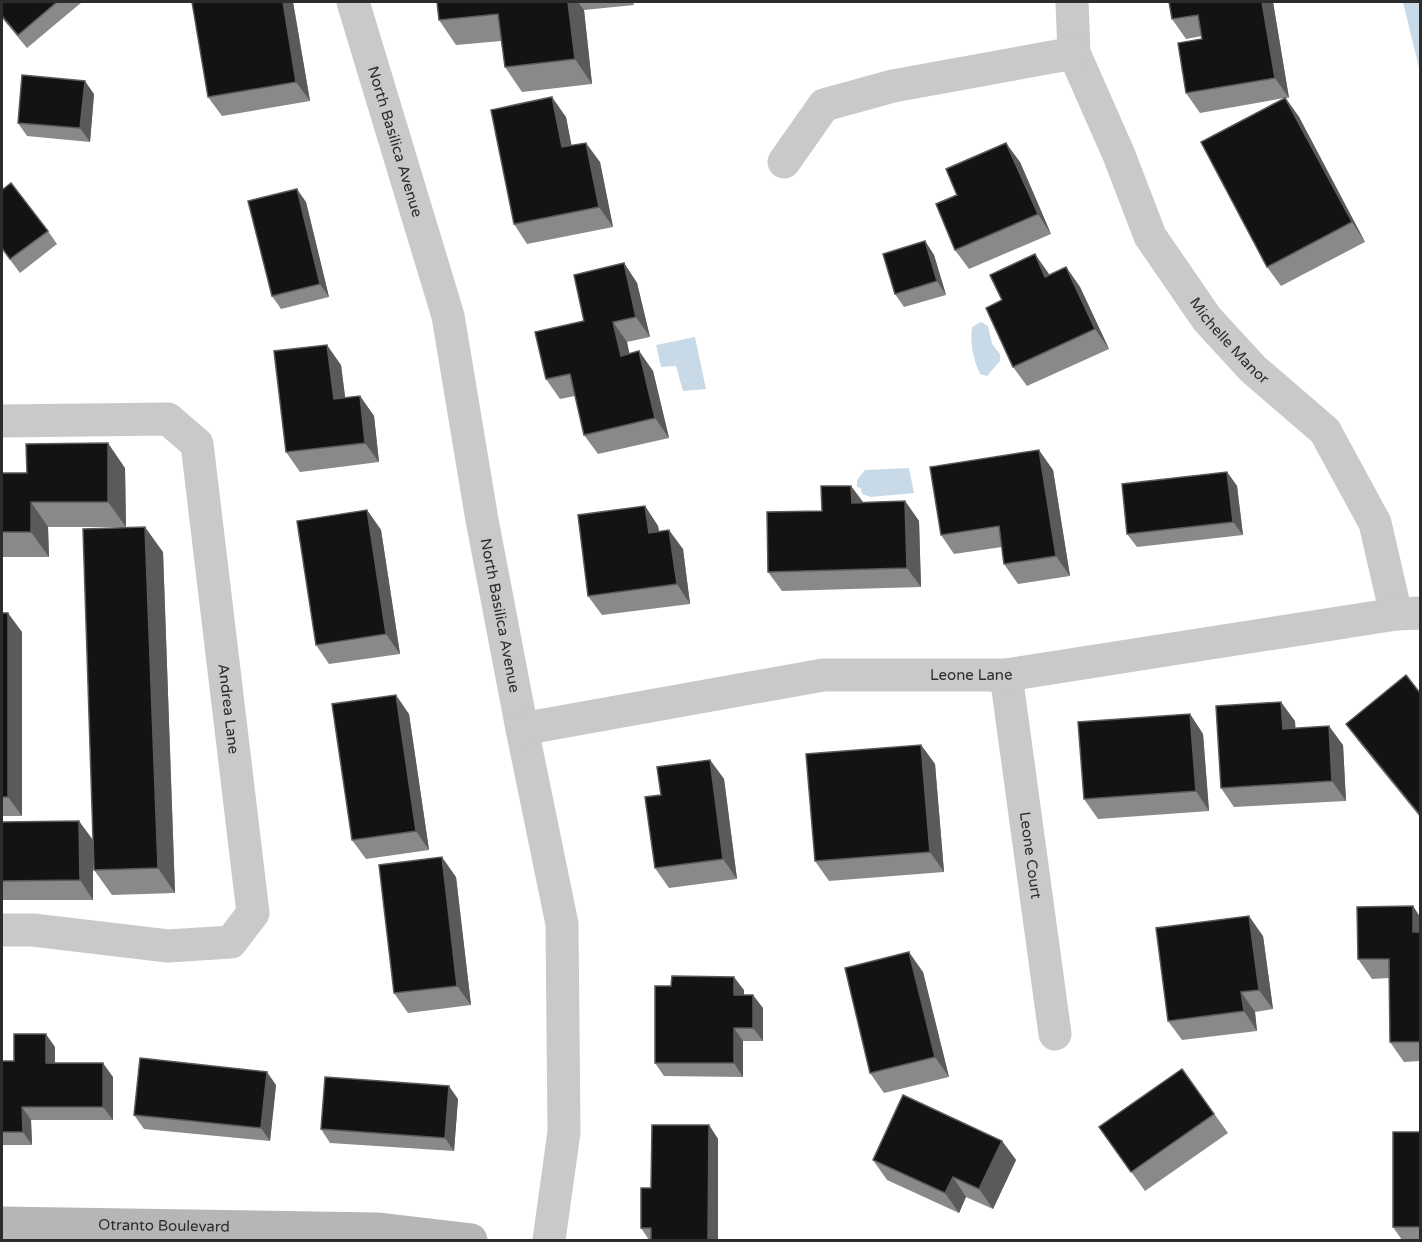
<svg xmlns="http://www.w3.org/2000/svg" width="1422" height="1242" font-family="'Varela Round',sans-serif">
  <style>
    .water { fill: #c8dae7 }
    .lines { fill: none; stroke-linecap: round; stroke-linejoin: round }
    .street { stroke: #c9c9c9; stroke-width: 33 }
    .secondary { stroke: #b6b6b6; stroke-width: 33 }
    .wall { fill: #898989 }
    .shaded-wall { fill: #5a5a5a }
    .building { fill: #131313; stroke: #5a5a5a; stroke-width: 1.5 }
    .labels { text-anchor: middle; stroke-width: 6; stroke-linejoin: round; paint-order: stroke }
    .street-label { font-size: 15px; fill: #2c2c2c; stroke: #fff }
  </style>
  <rect width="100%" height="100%" fill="#fff"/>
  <!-- water -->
  <g class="water">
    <polygon points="1403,2 1420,2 1420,72"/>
    <path d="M981,322L988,326L992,344L1000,354V361L987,376L980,374C973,358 970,345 972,327Z"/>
    <polygon points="695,337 706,389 683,391 676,366 661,367 656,345"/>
    <polygon points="909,468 914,493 871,497 862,494 861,488 857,487 857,480 865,470"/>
  </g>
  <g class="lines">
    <!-- street -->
    <g class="street">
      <path id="s1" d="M353,2L448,316L482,520L522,729L562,924L564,1132L549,1240"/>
      <path id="s2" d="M1072,2L1074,53L1119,155L1150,236L1207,319L1253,369L1325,431L1375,523L1396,614"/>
      <polyline points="784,162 824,105 893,86 1074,53"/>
      <path id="s3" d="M2,421L168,419L197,444L253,913L231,942L168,946L33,930H2"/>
      <path id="s4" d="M1006,675L1055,1034"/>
      <path id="s5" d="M522,729L823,675H1006L1396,614L1420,613"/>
    </g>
    <!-- secondary -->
    <path class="secondary" id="s6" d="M2,1223L377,1229L471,1240"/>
  </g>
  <!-- wall -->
  <g class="wall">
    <polygon points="2,2 82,2 27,48 2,18"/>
    <polygon points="293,2 310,101 222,116 208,97"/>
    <polygon points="437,2 633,2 634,5 584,10 592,84 522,92 505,67 501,41 456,45 439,20"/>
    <polygon points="1273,2 1289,98 1286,98 1299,117 1365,242 1281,286 1267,267 1284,98 1200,113 1186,93 1202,39 1202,36 1186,39 1172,19"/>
    <polygon points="94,94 90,142 27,136 18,123"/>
    <polygon points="566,117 571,146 600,162 613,227 527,244 514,224"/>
    <polygon points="1020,162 1051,234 969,269 955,250 957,195"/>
    <polygon points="2,190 48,231 57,244 20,273 2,249"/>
    <polygon points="306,202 329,297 281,309 272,296"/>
    <polygon points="925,241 934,255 946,295 904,307 895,294"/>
    <polygon points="624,263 637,283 650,337 627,342 629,354 639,351 653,371 669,438 598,454 584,435 575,396 560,399 546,379"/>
    <polygon points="1066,267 1080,287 1109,349 1027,386 1013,367 1002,300"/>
    <polygon points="341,365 345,398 360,396 374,416 379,462 300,472 286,452"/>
    <polygon points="125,468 126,527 48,527 49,557 2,557 2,473 27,473"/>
    <polygon points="1053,470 1070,576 1018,584 1004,564 1002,547 954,554 941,535"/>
    <polygon points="1227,472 1237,486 1243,535 1137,547 1127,534"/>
    <polygon points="851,486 863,502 905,501 919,521 921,587 782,591 768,572 822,511"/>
    <polygon points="645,506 658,526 659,531 683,549 690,604 602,615 588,596"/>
    <polygon points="367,510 381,530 400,654 329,664 316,645"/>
    <polygon points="163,552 175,893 112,895 94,870"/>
    <polygon points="2,613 22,632 22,816 2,816"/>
    <polygon points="1420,693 1420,817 1360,743 1346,724"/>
    <polygon points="409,714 429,850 366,859 352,840"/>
    <polygon points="1190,714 1203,734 1209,811 1098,819 1084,799"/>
    <polygon points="1295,721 1295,728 1343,745 1346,801 1234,807 1221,788"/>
    <polygon points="921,745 935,764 944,872 829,881 815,861"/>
    <polygon points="710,760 724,779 737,879 669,888 655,868 661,795"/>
    <polygon points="2,822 93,840 93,900 2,900"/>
    <polygon points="456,877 471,1005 408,1013 394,993"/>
    <polygon points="1413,906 1420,917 1420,1061 1404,1062 1390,1042 1389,978 1372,979 1358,959"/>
    <polygon points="1263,936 1273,1009 1255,1012 1257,1031 1182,1040 1168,1021"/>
    <polygon points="923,972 949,1077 884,1093 870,1073"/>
    <polygon points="744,990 744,995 763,1008 763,1041 743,1041 743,1077 664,1076 655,1063"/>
    <polygon points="55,1047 55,1063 113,1077 113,1120 31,1120 32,1145 2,1145 2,1061 14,1061"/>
    <polygon points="1182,1069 1228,1133 1145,1191 1099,1127"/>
    <polygon points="276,1085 270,1141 144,1129 134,1115"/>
    <polygon points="458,1099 454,1151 330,1143 321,1129"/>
    <polygon points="709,1125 718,1139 718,1240 649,1240 641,1228 651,1188"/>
    <polygon points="1420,1132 1420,1240 1402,1240 1393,1227"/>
    <polygon points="1002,1141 1016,1160 993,1209 966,1197 959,1213 887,1180 873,1160"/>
  </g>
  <!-- shaded-wall -->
  <g class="shaded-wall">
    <polygon points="283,2 293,2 310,101 296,82"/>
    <polygon points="568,2 578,2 584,10 592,84 575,59"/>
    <polygon points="1262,2 1273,2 1289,98 1275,78"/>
    <polygon points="85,81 94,94 90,142 80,128"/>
    <polygon points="552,97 566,117 576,167 562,147"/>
    <polygon points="1285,98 1299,117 1365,242 1352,222"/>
    <polygon points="586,143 600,162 613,227 599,207"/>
    <polygon points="1006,143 1020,162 1051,234 1038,214"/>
    <polygon points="297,189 306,202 329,297 320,284"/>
    <polygon points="925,241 934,255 946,295 937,281"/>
    <polygon points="1035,254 1049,274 1059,297 1045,277"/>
    <polygon points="624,263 637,283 650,337 636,317"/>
    <polygon points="1066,267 1080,287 1109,349 1095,329"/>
    <polygon points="613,322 627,342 634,376 621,356"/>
    <polygon points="327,345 341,365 348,419 334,399"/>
    <polygon points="639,351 653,371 669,438 655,418"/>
    <polygon points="360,396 374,416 379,462 365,443"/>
    <polygon points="108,443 125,468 126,527 108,502"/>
    <polygon points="1039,450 1053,470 1070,576 1056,556"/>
    <polygon points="1227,472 1237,486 1243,535 1233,522"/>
    <polygon points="851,486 865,505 852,503"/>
    <polygon points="905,501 919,521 921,587 907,568"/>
    <polygon points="31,502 48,527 49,557 31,532"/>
    <polygon points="645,506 658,526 662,552 649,533"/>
    <polygon points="367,510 381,530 400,654 386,634"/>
    <polygon points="145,527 163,552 175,893 158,868"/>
    <polygon points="669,530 683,549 690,604 677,584"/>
    <polygon points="8,613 22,632 22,816 8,797"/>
    <polygon points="396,695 409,714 429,850 416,831"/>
    <polygon points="1281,702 1295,721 1297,748 1283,729"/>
    <polygon points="1190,714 1203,734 1209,811 1196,791"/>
    <polygon points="1329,726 1343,745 1346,801 1332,781"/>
    <polygon points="921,745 935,764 944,872 930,852"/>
    <polygon points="710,760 724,779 737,879 723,859"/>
    <polygon points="79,821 93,840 93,900 80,880"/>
    <polygon points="442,857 456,877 471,1005 457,986"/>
    <polygon points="1413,906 1420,917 1420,943 1413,932"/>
    <polygon points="1249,916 1263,936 1273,1009 1259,990"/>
    <polygon points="909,952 923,972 949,1077 935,1057"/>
    <polygon points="734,977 744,990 744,1008 734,995"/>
    <polygon points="1241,992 1255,1012 1257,1031 1244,1011"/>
    <polygon points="753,995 763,1008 763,1041 753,1028"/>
    <polygon points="734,1028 743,1041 743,1077 734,1063"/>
    <polygon points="46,1034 55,1047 55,1077 46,1063"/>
    <polygon points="103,1063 113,1077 113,1120 103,1107"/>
    <polygon points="267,1072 276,1085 270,1141 261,1128"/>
    <polygon points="449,1086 458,1099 454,1151 445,1138"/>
    <polygon points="22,1107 31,1120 32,1145 23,1132"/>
    <polygon points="709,1125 718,1139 718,1240 708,1240"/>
    <polygon points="1002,1141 1016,1160 993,1209 979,1189"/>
    <polygon points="953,1177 966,1197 959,1213 945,1193"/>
  </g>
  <!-- building -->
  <g class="building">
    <polygon points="2,2 57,2 18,35 2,16"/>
    <polygon points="192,2 283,2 296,82 208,97"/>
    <polygon points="437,2 568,2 575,59 505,67 498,14 439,20"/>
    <polygon points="1169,2 1262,2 1275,78 1186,93 1178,43 1202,39 1198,15 1172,19"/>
    <polygon points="22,75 85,81 80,128 18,123"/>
    <polygon points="552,97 562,147 586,143 599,207 514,224 491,110"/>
    <polygon points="1285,98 1352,222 1267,267 1201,142"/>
    <polygon points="1006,143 1038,214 955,250 936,204 957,195 946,169"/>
    <polygon points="11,183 48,231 10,259 2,248 2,190"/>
    <polygon points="297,189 320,284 272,296 248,201"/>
    <polygon points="925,241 937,281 895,294 883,254"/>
    <polygon points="1035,254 1045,277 1066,267 1095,329 1013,367 986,308 1002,300 990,275"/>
    <polygon points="624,263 636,317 613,322 621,356 639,351 655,418 584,435 570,374 546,379 535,332 584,321 574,275"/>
    <polygon points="327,345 334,399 360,396 365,443 286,452 274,351"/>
    <polygon points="108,443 108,502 31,502 31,532 2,532 2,473 27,473 26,444"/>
    <polygon points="1039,450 1056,556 1004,564 999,526 941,535 930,467"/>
    <polygon points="1227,472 1233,522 1127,534 1122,484"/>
    <polygon points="821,486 851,486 852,503 905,501 907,568 768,572 767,512 822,511"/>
    <polygon points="645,506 649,533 669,530 677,584 588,596 578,515"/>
    <polygon points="367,510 386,634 316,645 297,521"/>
    <polygon points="145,527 158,868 94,870 83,529"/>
    <rect x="2" y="613" width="6" height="184"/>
    <polygon points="1406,675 1420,693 1420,815 1346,724"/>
    <polygon points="396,695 416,831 352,840 332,704"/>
    <polygon points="1281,702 1283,729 1329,726 1332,781 1221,788 1216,706"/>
    <polygon points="1190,714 1196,791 1084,799 1078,722"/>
    <polygon points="921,745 930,852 815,861 806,754"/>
    <polygon points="710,760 723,859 655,868 645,797 661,795 657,767"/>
    <polygon points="79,821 80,880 2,881 2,822"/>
    <polygon points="442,857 457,986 394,993 379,865"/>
    <polygon points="1413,906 1413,932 1420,932 1420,1042 1390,1042 1389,959 1358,959 1357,907"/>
    <polygon points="1249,916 1259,990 1241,992 1244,1011 1168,1021 1156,928"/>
    <polygon points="909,952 935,1057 870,1073 845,968"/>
    <polygon points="672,976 734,977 734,995 753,995 753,1028 734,1028 734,1063 655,1063 655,986 671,986"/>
    <polygon points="14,1034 46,1034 46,1063 103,1063 103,1107 22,1107 23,1132 2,1132 2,1061 14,1061"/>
    <polygon points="140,1058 267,1072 261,1128 134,1115"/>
    <polygon points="1182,1069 1214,1114 1131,1172 1099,1127"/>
    <polygon points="325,1077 449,1086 445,1138 321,1129"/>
    <polygon points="903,1095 1002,1141 979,1189 953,1177 945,1193 873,1160"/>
    <polygon points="652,1125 709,1125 708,1240 651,1240 651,1228 641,1228 641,1188 651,1188"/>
    <rect x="1393" y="1132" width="27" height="95"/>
  </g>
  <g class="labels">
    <!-- street labels -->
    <g class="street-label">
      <text dy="5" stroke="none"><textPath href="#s1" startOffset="146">North Basilica Avenue</textPath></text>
      <text dy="5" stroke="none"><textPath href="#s2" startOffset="381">Michelle Manor</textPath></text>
      <text dy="5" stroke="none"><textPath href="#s1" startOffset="632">North Basilica Avenue</textPath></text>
      <text dy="5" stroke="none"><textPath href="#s5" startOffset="454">Leone Lane</textPath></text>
      <text dy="5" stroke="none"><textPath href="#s3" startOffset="471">Andrea Lane</textPath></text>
      <text dy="5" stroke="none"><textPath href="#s4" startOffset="182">Leone Court</textPath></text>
      <text dy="5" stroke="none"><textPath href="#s6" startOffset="162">Otranto Boulevard</textPath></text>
    </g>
  </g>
  <!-- border -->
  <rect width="1422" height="1242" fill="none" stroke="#2c2c2c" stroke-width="6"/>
</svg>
